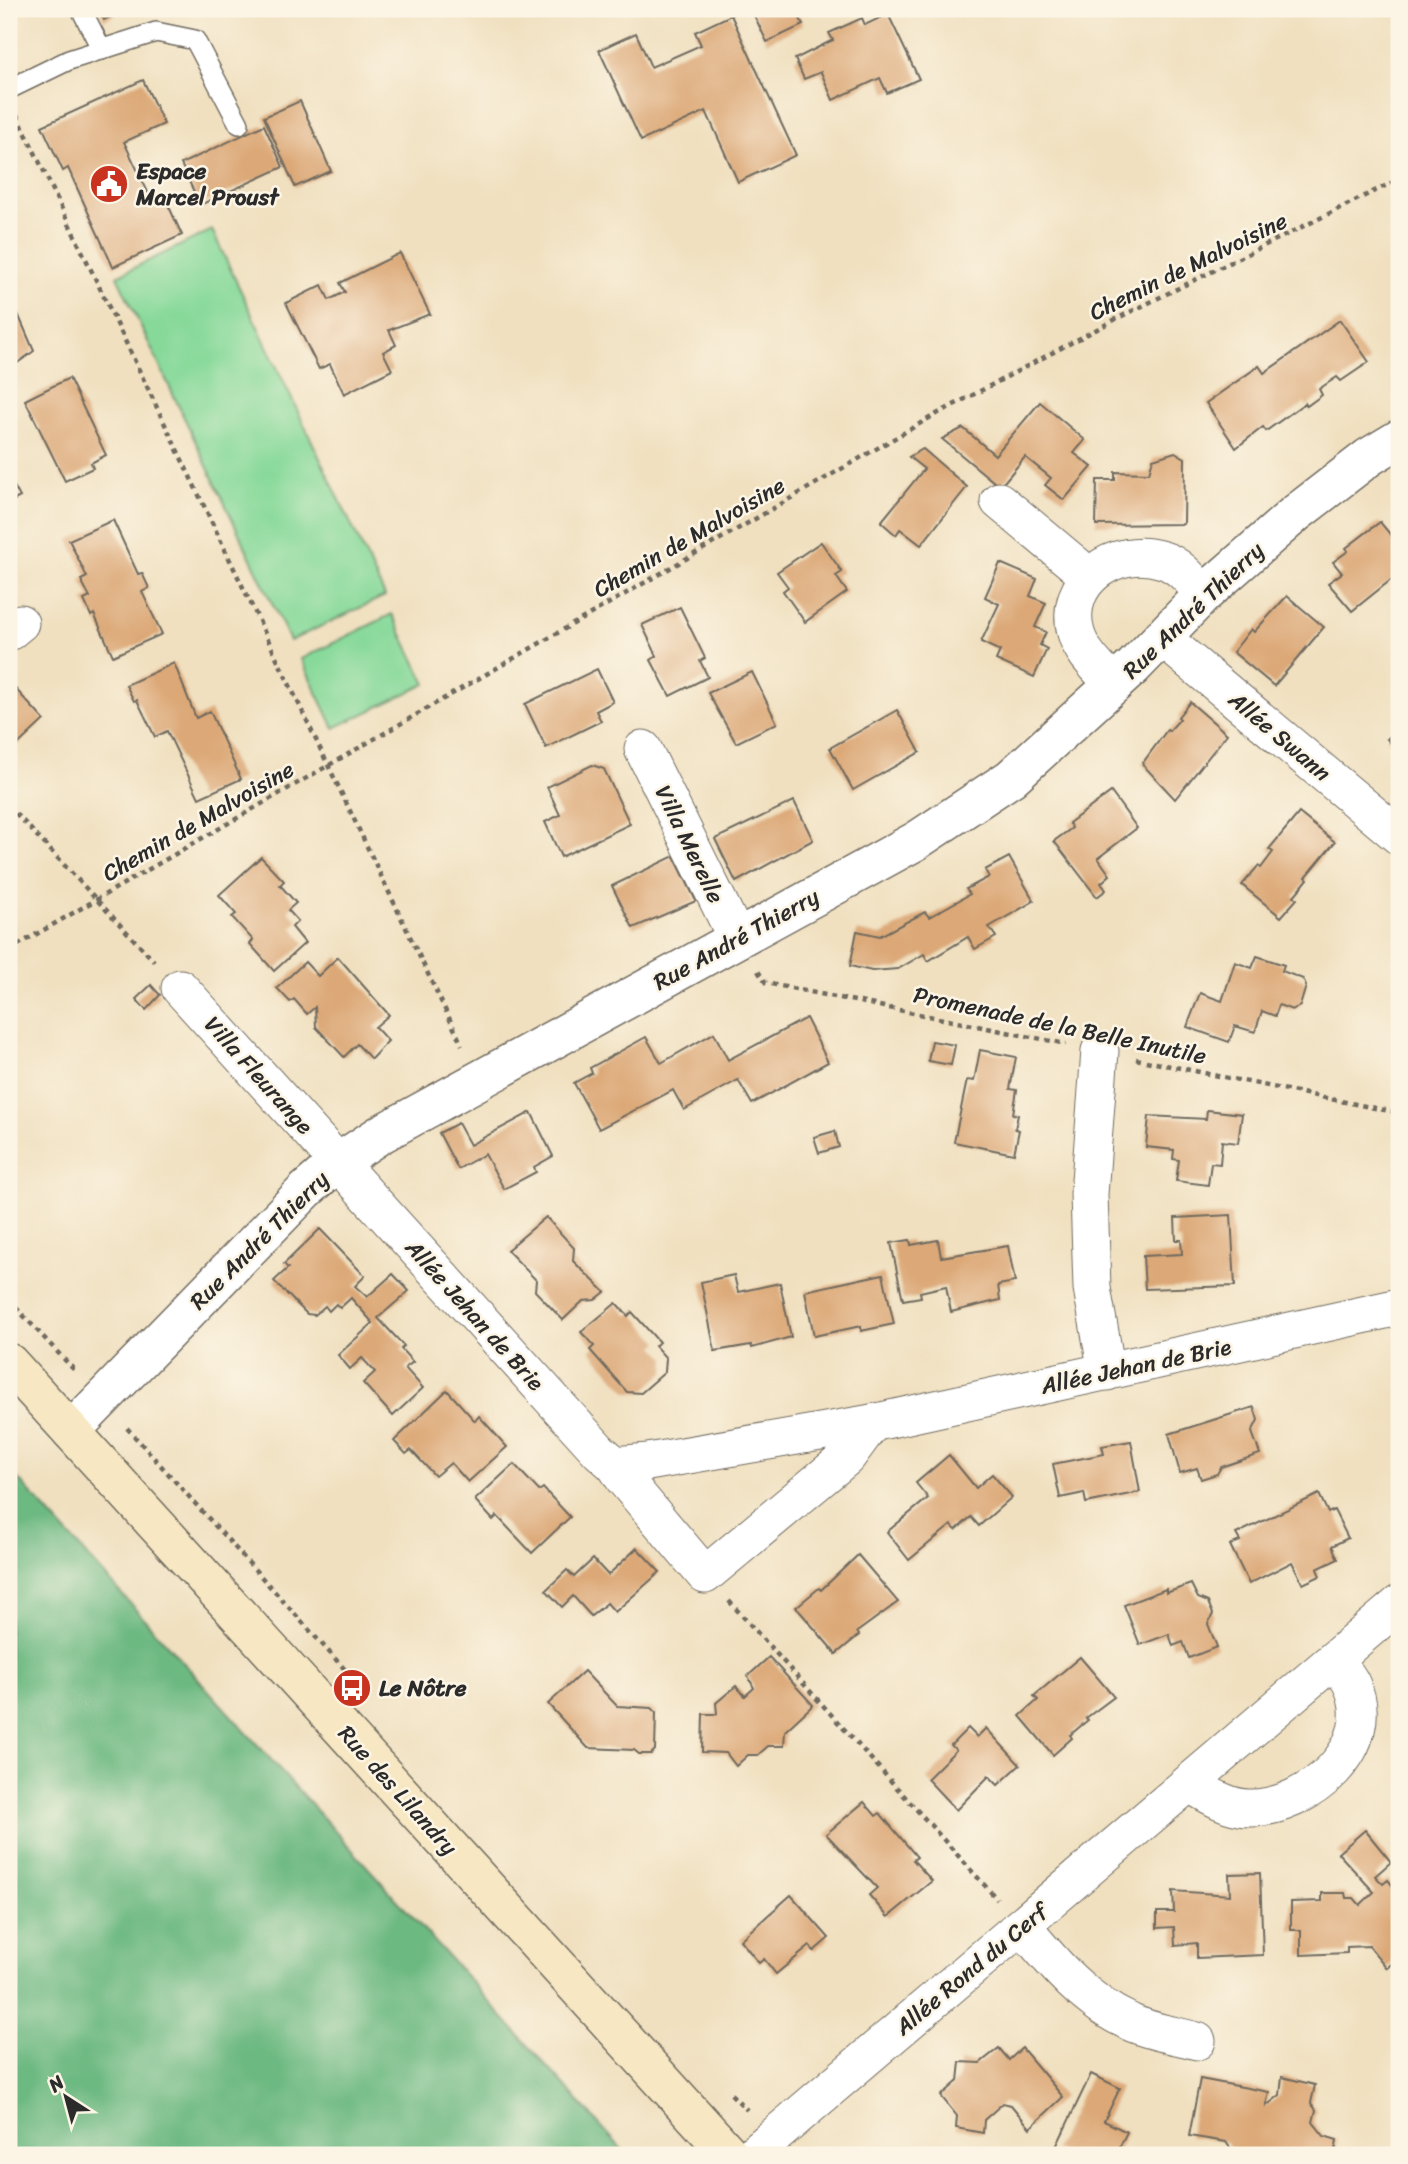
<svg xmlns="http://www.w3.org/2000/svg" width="1408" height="2164" font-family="Sriracha,sans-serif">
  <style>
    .green { fill: #87d99a; stroke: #598262; stroke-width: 2 }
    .forest { fill: #6db982; stroke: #4c7256; stroke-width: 2 }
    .building { fill: #dca877 }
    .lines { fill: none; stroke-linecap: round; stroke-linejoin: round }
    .service-casing { stroke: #706a5f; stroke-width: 22 }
    .minor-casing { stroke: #706a5f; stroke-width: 39 }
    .tertiary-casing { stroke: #706a5f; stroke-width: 41 }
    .secondary-casing { stroke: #706a5f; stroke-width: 41 }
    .path { stroke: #706a5f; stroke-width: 4.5; stroke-dasharray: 5 5; stroke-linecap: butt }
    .service { stroke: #fff; stroke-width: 19 }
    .minor { stroke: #fff; stroke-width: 37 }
    .tertiary { stroke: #fff; stroke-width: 38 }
    .secondary { stroke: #f7e8c3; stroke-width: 38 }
    .labels { text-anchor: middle; stroke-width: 5; stroke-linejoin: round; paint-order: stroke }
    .poi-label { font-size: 23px; font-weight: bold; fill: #2b2b2b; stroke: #fcf5e5; text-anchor: start }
    .street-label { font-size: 23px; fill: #2b2b2b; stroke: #fcf5e5 }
  </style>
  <rect width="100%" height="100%" fill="#fcf5e5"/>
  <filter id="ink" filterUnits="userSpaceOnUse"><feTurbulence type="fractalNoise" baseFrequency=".0143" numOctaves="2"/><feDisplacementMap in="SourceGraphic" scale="14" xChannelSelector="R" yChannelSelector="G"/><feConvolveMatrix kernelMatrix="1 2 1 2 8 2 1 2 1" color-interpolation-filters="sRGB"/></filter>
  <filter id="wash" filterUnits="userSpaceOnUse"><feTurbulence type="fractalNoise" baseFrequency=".00686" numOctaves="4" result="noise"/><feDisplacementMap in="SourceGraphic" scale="28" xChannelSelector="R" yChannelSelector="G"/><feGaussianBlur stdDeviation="1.57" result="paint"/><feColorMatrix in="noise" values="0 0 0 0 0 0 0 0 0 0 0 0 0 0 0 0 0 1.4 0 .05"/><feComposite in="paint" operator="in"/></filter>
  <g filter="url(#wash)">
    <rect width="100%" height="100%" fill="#f0e0c0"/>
    <!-- green -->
    <g class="green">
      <polygon points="212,230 385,596 290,641 117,276"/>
      <polygon points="392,614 426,684 334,728 301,659"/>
    </g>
    <!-- forest -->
    <polygon class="forest" points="9,1469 627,2155 9,2155"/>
    <g id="blocks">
      <!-- building -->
      <g class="building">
        <polygon points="99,9 127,9 104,20"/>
        <polygon points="751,9 796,9 803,25 767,42"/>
        <polygon points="888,14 919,79 887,93 880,78 833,100 821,72 804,79 795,59 833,40 829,33 862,18 865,25"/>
        <polygon points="731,15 796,155 738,182 706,111 641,141 599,50 636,33 651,67 701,45 695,32"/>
        <polygon points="143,80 164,124 124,142 153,203 165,198 182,235 113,267 68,168 63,171 42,126"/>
        <polygon points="300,101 331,171 295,187 264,117"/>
        <polygon points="264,125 283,167 200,205 181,164"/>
        <polygon points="400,253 430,314 389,330 396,345 383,352 392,370 344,394 330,364 319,369 286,303 322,285 329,300 345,292 340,283"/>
        <polygon points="18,314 34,351 16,364 9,348 9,317"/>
        <polygon points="1340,320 1369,362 1341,381 1337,377 1319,389 1322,395 1307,406 1305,403 1266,431 1263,427 1236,448 1206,403 1259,366 1264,373"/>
        <polygon points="69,378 106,455 91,463 93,468 65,481 25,400"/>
        <polygon points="1040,402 1085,440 1074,453 1092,467 1064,500 1045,485 1051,478 1025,457 1000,487 942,439 963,428 995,455"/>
        <polygon points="923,449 967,487 921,545 900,529 896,535 881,522 924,469 909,457"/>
        <polygon points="1175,452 1185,458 1184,524 1096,525 1097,480 1115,480 1115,472 1149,473 1153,459"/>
        <polygon points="9,477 20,497 9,503"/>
        <polygon points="113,520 138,574 142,573 149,588 142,592 162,634 113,656 94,614 91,616 84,600 90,597 81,580 87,577 69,540"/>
        <polygon points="1380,522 1399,545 1399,579 1397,575 1352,611 1328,583 1342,573 1333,562 1348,551 1346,548"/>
        <polygon points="821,542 842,572 836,576 847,592 805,622 783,591 788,587 777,572"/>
        <polygon points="1000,563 1037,579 1030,596 1046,603 1035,627 1046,632 1040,645 1047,649 1034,677 996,660 1000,651 981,642 999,604 985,597"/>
        <polygon points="1287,596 1324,627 1274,686 1233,652 1251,629 1254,632"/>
        <polygon points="680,607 705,658 700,661 708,677 670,696 651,660 657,656 642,625"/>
        <polygon points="174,663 196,718 210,711 241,779 199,798 167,731 155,737 137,700 134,701 126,685"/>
        <polygon points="597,669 613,702 596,711 601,721 546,748 525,704"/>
        <polygon points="752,672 777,723 736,743 708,693"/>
        <polygon points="11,684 44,720 9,753 9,686"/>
        <polygon points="1190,702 1227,734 1175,799 1142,764 1167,730 1169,731 1180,719 1178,717"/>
        <polygon points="897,710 920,752 853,790 830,748"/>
        <polygon points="1399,728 1399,752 1387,739"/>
        <polygon points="592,765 604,769 630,824 561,857 545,822 560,815 547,787"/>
        <polygon points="1111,792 1137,828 1098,858 1110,875 1101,883 1106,890 1097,897 1054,841 1072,828 1069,823"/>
        <polygon points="794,801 813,840 736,882 715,839"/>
        <polygon points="1299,813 1335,842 1306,877 1308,879 1294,896 1297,899 1281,917 1242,885 1258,866 1261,868 1273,852 1269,849"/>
        <polygon points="674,856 696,901 633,928 612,886"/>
        <polygon points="261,857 284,881 280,885 296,903 288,910 298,921 292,927 305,943 274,971 250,944 253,940 232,917 236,914 219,895"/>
        <polygon points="1009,857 1034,901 989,927 996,937 975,949 968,937 928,961 924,954 898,969 872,971 850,966 857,931 880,936 925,912 929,917 970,894 966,889 989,877 985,870"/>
        <polygon points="1257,956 1284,965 1282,971 1303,979 1306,986 1300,1006 1292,1010 1279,1005 1275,1016 1262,1011 1255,1032 1235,1026 1229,1042 1187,1027 1200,993 1222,1001 1235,962 1252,968"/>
        <polygon points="338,957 389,1015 375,1027 388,1041 371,1059 357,1044 344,1057 316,1027 315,1007 307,1014 294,999 290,1002 277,988 305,962 318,976"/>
        <polygon points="151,985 160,995 146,1010 136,999"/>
        <polygon points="806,1018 828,1062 752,1104 738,1080 684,1110 673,1090 599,1129 574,1083 592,1073 590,1068 646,1037 661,1063 714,1033 728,1060"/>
        <polygon points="932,1041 955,1045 951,1065 928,1061"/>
        <polygon points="980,1050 1016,1057 1010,1089 1017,1090 1013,1114 1018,1115 1015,1129 1019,1130 1014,1154 954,1142 967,1080 974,1081"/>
        <polygon points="1207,1110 1242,1114 1238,1143 1222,1141 1220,1164 1211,1163 1208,1185 1176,1181 1179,1160 1173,1159 1174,1150 1146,1147 1149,1116 1206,1119"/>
        <polygon points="531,1112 553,1156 534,1167 536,1172 504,1189 485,1154 458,1169 439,1133 458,1123 470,1145"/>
        <polygon points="835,1131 839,1147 819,1153 814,1137"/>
        <polygon points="1231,1215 1235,1286 1145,1289 1143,1256 1182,1254 1181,1240 1176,1240 1175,1218"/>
        <polygon points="546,1217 574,1248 573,1261 605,1292 595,1300 583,1301 563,1320 535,1291 536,1280 507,1250"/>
        <polygon points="320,1229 365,1276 355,1286 367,1297 393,1274 409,1291 378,1318 404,1346 401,1349 413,1362 405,1368 423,1388 393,1416 363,1383 375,1372 362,1358 350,1369 338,1355 373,1323 351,1298 340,1308 336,1304 329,1311 325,1306 315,1315 307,1314 274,1281 288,1268 284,1264"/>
        <polygon points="910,1240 911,1245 938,1240 941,1257 1008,1246 1015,1282 998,1285 1000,1300 951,1312 946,1286 920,1292 921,1297 903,1300 891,1243"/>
        <polygon points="883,1274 894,1324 861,1331 861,1326 814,1336 805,1291"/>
        <polygon points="734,1275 738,1292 780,1283 791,1337 752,1348 751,1345 715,1351 701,1282"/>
        <polygon points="616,1303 628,1316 632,1312 659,1342 655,1346 666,1358 665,1372 641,1393 627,1392 590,1350 594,1346 581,1332"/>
        <polygon points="447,1390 475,1421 479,1416 507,1447 468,1482 451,1463 435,1476 411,1450 406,1454 394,1441"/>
        <polygon points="1254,1407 1258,1420 1252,1432 1260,1454 1221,1467 1217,1474 1201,1479 1197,1468 1180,1473 1169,1434"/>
        <polygon points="1131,1441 1140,1492 1086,1503 1084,1493 1060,1498 1053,1464 1104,1454 1102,1446"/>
        <polygon points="949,1455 976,1488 992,1474 1012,1497 979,1526 971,1517 956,1530 951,1525 909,1560 887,1532 928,1498 916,1483"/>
        <polygon points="514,1464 539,1491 543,1488 570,1517 532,1553 497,1516 493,1520 475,1500"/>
        <polygon points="1319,1494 1328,1513 1334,1510 1348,1538 1332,1546 1338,1559 1317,1569 1320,1576 1303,1584 1292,1562 1249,1584 1230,1545 1240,1541 1236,1534"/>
        <polygon points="637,1548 660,1572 615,1612 607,1603 591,1616 573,1596 562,1607 546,1590 567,1570 574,1577 593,1559 608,1575"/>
        <polygon points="858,1555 898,1602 857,1632 859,1635 836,1654 796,1607 819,1588 821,1590"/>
        <polygon points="1191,1584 1198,1598 1208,1602 1213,1614 1208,1624 1217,1647 1189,1658 1183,1642 1173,1646 1169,1634 1140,1645 1124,1605 1166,1589 1166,1593"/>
        <polygon points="769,1657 813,1705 785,1731 784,1746 768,1746 758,1755 748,1755 736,1766 726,1753 702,1752 703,1714 717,1714 716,1703 736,1686 745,1696 754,1688 748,1676"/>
        <polygon points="1080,1657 1114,1697 1086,1718 1088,1720 1070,1735 1072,1738 1053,1755 1020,1716 1038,1700 1034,1696"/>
        <polygon points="584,1671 617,1706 652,1708 656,1712 655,1750 651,1754 639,1754 634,1750 588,1748 548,1704"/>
        <polygon points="968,1728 977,1737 986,1728 1020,1765 998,1785 989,1776 956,1810 927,1779 956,1750 951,1745"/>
        <polygon points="864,1802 876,1816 880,1813 917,1857 913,1860 932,1881 888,1917 869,1895 877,1888 826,1834"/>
        <polygon points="1365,1830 1391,1862 1375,1876 1383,1884 1388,1880 1399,1893 1399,1957 1387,1968 1369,1946 1347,1947 1347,1953 1301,1955 1301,1930 1291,1930 1291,1902 1322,1901 1322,1893 1345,1893 1346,1898 1354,1898 1360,1905 1374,1892 1338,1853"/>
        <polygon points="1260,1873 1263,1955 1197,1958 1197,1943 1175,1945 1174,1927 1157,1928 1157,1912 1174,1912 1173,1891 1230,1895 1229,1874"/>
        <polygon points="791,1895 829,1938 814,1951 810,1946 776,1974 764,1959 759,1963 740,1940"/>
        <polygon points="999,2048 1009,2060 1022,2048 1063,2097 1030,2128 1011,2105 1003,2103 984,2120 983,2133 956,2128 957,2116 941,2096 958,2081 960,2062 980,2063"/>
        <polygon points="1091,2074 1120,2088 1104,2121 1127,2132 1117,2152 1123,2155 1067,2155 1055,2149"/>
        <polygon points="1282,2077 1315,2085 1311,2103 1316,2110 1313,2122 1324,2136 1337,2140 1335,2154 1235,2155 1226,2142 1189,2136 1200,2079 1269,2092 1266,2106 1280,2095"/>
      </g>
    </g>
  </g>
  <g filter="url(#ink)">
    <use href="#blocks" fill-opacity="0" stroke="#706a5f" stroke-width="2"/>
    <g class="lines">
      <!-- service casing -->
      <g class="service-casing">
        <g id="service">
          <polyline points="81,9 102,50"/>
          <polyline points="9,89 69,60 156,32 195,40 239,124"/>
        </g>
      </g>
      <!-- minor casing -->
      <g class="minor-casing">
        <g id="minor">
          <polyline points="999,501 1090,577"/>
          <polyline points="9,632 20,623"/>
          <polyline points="1161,637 1399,836"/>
          <path d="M1114,685C1100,669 1082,654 1076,633C1062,582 1115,544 1163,560C1180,565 1192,581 1204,594"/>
          <polyline points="643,749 737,939"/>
          <polyline points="180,988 599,1451 615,1465 648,1462 872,1423 1399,1307"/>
          <polyline points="1100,1051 1089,1194 1092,1288 1107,1372"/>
          <polyline points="615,1465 624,1479 705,1575 847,1457 872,1423"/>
          <path d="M1190,1784C1207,1794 1228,1808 1249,1808C1307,1809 1382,1746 1351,1683C1347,1675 1340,1668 1335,1661"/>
          <path d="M1022,1926C1052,1962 1085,2002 1130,2022C1150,2032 1176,2035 1197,2041"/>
          <polyline points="752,2155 1399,1604"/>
        </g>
      </g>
      <!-- tertiary casing -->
      <g class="tertiary-casing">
        <polyline id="tertiary" points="71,1431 306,1190 337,1163 381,1134 916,841 1011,778 1133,667 1204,594 1295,514 1369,457 1399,439"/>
      </g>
      <!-- secondary casing -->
      <g class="secondary-casing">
        <polyline id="secondary" points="9,1363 730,2155"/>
      </g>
      <!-- path -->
      <g class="path">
        <polyline points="17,115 462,1045"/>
        <polyline points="9,806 154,961"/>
        <polyline points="9,950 933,416 1116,319 1399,179"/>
        <polyline points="758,971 766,983 1066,1044"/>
        <polyline points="1136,1059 1399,1113"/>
        <polyline points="9,1300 76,1372"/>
        <polyline points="127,1428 367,1694"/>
        <polyline points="729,1601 997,1899"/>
        <polyline points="731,2094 747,2110"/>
      </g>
      <!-- service -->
      <use href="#service" class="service"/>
      <!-- minor -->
      <use href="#minor" class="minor"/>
      <!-- tertiary -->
      <use href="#tertiary" class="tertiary"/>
      <!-- secondary -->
      <use href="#secondary" class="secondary"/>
    </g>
  </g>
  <!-- icons -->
  <defs>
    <g id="civic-disc" transform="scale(2.0125)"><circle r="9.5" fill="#c8321e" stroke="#fcf5e5"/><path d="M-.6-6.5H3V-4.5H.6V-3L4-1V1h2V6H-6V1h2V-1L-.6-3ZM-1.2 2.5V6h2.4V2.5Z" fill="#fff"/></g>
    <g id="bus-disc" transform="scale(2.0125)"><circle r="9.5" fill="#c8321e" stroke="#fcf5e5"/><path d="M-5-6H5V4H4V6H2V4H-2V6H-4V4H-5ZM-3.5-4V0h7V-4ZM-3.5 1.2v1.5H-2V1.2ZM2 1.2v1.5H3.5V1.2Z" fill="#fff"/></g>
  </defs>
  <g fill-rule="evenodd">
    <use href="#civic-disc" x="109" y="184"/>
    <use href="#bus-disc" x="352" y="1688"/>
  </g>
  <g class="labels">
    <!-- poi labels -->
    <g class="poi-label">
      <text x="136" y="179">Espace<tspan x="136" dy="26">Marcel Proust</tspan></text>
      <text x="379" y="1696">Le Nôtre</text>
    </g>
    <!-- street labels -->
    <g class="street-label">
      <text transform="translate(1188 266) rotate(-26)" y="8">Chemin de Malvoisine</text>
      <text transform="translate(689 537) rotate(-30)" y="8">Chemin de Malvoisine</text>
      <text transform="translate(1193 610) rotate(-44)" y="8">Rue André Thierry</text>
      <text transform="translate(1280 736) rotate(40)" y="8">Allée Swann</text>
      <text transform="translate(198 821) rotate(-30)" y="8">Chemin de Malvoisine</text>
      <text transform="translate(690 844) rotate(64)" y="8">Villa Merelle</text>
      <text transform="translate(736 939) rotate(-29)" y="8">Rue André Thierry</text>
      <text transform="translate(1060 1025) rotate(12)" y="8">Promenade de la Belle Inutile</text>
      <text transform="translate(259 1075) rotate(48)" y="8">Villa Fleurange</text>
      <text transform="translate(259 1240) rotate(-45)" y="8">Rue André Thierry</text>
      <text transform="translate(475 1315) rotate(48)" y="8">Allée Jehan de Brie</text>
      <text transform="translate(1136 1366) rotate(-12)" y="8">Allée Jehan de Brie</text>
      <text transform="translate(398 1790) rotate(48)" y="8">Rue des Lilandry</text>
      <text transform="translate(971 1969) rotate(-40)" y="8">Allée Rond du Cerf</text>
    </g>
  </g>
  <!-- margin -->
  <rect width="1408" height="2164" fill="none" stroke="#fcf5e5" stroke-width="35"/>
  <!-- north arrow -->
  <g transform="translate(66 2097) rotate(324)" stroke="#fcf5e5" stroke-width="5" paint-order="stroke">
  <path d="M0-5L12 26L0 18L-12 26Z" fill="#2b2b2b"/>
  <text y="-10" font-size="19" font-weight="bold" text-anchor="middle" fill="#2b2b2b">N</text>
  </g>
</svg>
